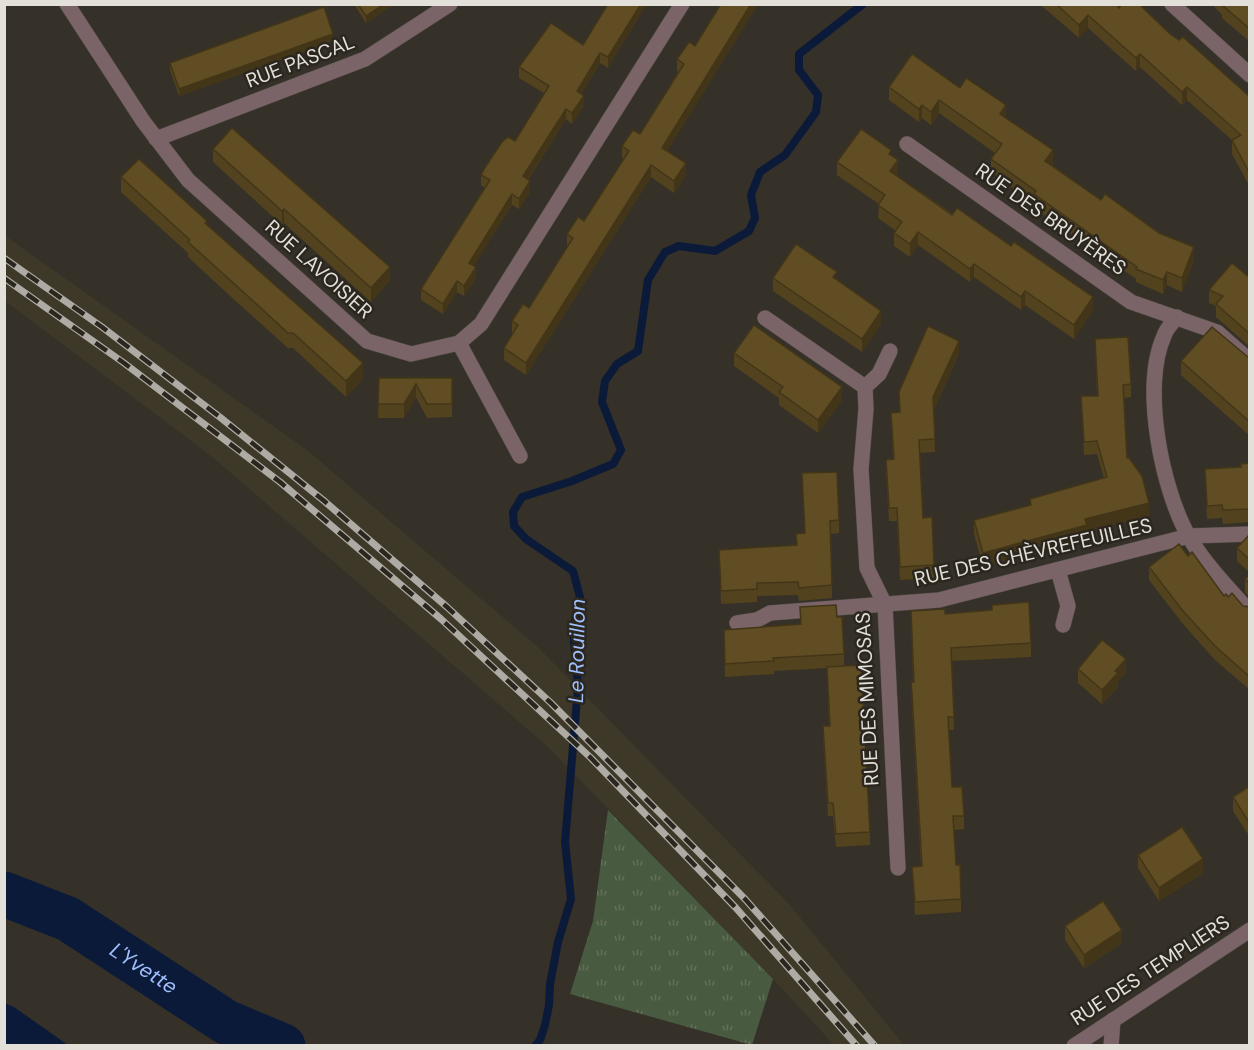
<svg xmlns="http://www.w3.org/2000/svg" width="1254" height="1050" font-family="'DM Sans',sans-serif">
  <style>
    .built { fill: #3e3829 }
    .grass { fill: url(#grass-tufts) }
    .water { fill: #0b1a39 }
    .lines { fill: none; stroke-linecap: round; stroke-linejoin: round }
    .stream { stroke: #0b1a39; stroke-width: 8 }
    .river { stroke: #0b1a39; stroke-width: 45 }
    .minor-casing { stroke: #514d45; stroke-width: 16 }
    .minor { stroke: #7a6468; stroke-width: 15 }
    .rail-casing { stroke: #aeaba4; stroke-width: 7 }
    .rail { stroke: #2b271f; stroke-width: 4.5; stroke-dasharray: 14; stroke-linecap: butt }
    .wall { fill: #53421e }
    .shaded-wall { fill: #433618 }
    .building { fill: #604d23; stroke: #433618; stroke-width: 1.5 }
    .labels { text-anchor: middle; stroke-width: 5; stroke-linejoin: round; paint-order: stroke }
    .street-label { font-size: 20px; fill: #e3e0da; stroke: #2b271f }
    .water-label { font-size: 21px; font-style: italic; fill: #9fbffd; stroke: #2b271f }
  </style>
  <defs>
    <pattern id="grass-tufts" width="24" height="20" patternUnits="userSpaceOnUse" patternTransform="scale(1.5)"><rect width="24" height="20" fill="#485a40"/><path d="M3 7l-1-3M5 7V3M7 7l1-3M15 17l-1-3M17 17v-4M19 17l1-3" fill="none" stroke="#62715b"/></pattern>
  </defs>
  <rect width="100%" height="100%" fill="#353129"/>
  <!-- built -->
  <polygon class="built" points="4,235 307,450 539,648 790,905 904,1045 834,1045 773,979 547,746 211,456 5,301"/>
  <!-- grass -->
  <polygon class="grass" points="608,810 773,979 752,1045 570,994 593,921"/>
  <!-- water -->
  <polygon class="water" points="4,1003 14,1007 68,1045 5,1045"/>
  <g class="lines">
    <!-- stream -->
    <polyline class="stream" points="535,1046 540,1040 545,1025 549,1005 550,984 558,942 571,899 565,842 578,687 573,630 580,597 573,571 526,539 514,526 513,512 522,497 572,481 613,464 621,450 602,402 605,381 617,364 638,351 648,280 665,252 679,246 715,251 749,231 755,218 751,195 760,172 785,155 816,112 818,95 799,70 799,54 863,4"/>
    <!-- river -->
    <path class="river" id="s1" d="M4,894L68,919L226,1022L283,1046"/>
    <!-- minor casing -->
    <g class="minor-casing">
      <g id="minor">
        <polyline points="67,4 143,121 188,180 367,341 411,354 459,343 481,324 682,4"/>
        <polyline points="1172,4 1250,75"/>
        <polyline points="156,139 365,59 450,4"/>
        <polyline points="907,144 1131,302 1217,332 1250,361"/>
        <path d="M1177,317C1172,323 1166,329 1164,336C1141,387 1162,490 1189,537C1205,564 1228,588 1250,612"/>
        <polyline points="765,318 865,387 866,409 861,469 867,568 885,605 898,868"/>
        <polyline points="459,343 520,456"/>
        <polyline points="865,387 879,374 890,351"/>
        <polyline points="1058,570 1068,606 1063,625"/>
        <polyline points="737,623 757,620 770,613 939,600 1189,536 1250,534"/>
        <polyline points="1074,1046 1250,930"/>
        <polyline points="1111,1046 1113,1020"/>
      </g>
    </g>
    <!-- minor -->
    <use href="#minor" class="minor"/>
    <!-- rail casing -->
    <g class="rail-casing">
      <g id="rail">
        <polyline points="4,258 102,327 221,418 323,500 447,607 551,703 745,899 875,1046"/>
        <polyline points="4,278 124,363 280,482 441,619 591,758 736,908 857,1046"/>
      </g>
    </g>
    <!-- rail -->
    <use href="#rail" class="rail"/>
  </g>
  <!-- wall -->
  <g class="wall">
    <polygon points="354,4 394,4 366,23"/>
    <polygon points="608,4 608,68 600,63 581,94 584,106 572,124 566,119 528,180 530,192 519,209 512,205 473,266 476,278 464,296 457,292 443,314 421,300 421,289 485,188 481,185 481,175 515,141 544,93 519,78 519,67 583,45"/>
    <polygon points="758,4 667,151 686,175 674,193 651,177 526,375 504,360 504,348 513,334 512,333 512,321 529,308 568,247 567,246 567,234 584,221 624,159 622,158 622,146 640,134 678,72 677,71 677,59 695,46"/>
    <polygon points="1042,4 1116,4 1119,8 1170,34 1250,97 1250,187 1232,154 1232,140 1187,100 1182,105 1140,67 1136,71 1088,28 1079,38 1042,6"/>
    <polygon points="1212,4 1250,4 1250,42 1222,18 1222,15"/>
    <polygon points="333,41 179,96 170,70 170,63"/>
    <polygon points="889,87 960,88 1006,118 1053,164 1052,165 1101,200 1194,260 1182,292 1167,285 1163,294 1136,282 1136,279 1034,208 1034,203 991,172 991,159 995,153 939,113 931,125 922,118 919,122 889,100"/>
    <polygon points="213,149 390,280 371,302 284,223 282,225 213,162"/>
    <polygon points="891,156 898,173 896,175 1093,310 1074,339 1025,305 1021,310 974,277 970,282 918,245 910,257 894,246 894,233 896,231 878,218 879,204 837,175 837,162"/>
    <polygon points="121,177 207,225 363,379 346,397 293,348 288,348 240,305 188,257 188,253 121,192"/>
    <polygon points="773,278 837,280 881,324 862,352 773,291"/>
    <polygon points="1250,278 1250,347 1216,317 1216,306 1209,303 1209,290"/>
    <polygon points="1095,339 1131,384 1131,397 1124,398 1127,458 1149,516 1087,531 1087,538 983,566 974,534 974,520 1030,506 1030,499 1104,478 1097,454 1084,455 1081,396 1097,396"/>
    <polygon points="734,353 842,400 818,433 779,405 779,398 734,366"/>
    <polygon points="959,354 934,409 935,452 920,453 923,518 934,565 934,578 900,580 897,521 889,521 886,473 886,460 893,459 891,413 899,413 899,392"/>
    <polygon points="1248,357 1250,357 1250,436 1181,375 1181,361"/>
    <polygon points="379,378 452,378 452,417 427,418 416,397 404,418 378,418"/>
    <polygon points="1250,463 1250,522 1223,524 1222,518 1207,519 1205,469 1241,467"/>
    <polygon points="802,473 839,520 839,533 831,534 832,598 799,601 798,595 757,596 757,602 721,604 719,550 796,545 796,534 805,533"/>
    <polygon points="1250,534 1250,573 1237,561 1237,548"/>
    <polygon points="1188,556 1224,596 1228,597 1243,606 1250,607 1250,690 1215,660 1183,624 1149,580 1149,567"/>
    <polygon points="1250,574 1250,598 1245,592 1245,579"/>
    <polygon points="800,607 837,617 844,654 844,666 870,832 870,845 836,847 833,816 828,816 823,739 823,726 829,726 827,668 774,671 774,674 725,677 724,630 800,624"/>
    <polygon points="911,611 945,614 1031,643 1031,657 951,661 954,730 948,730 952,787 964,816 964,829 954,830 956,865 961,899 961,912 915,915 912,867 921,866 912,706 911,682 913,682"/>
    <polygon points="1078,669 1126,672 1118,682 1118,687 1102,704 1078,683"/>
    <polygon points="1250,786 1250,837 1233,811 1233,797"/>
    <polygon points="1138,855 1203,873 1159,901 1138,868"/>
    <polygon points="1065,926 1122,943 1084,968 1065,940"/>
  </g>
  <!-- shaded-wall -->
  <g class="shaded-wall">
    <polygon points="384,4 394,4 366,23 366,16"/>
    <polygon points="641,4 647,4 608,68 608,57"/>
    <polygon points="751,4 758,4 662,160 662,148"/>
    <polygon points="1088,15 1088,28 1079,38 1079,25"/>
    <polygon points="333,34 333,41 179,96 179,89"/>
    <polygon points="600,53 600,63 577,102 577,91"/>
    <polygon points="1140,54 1140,67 1136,71 1136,58"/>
    <polygon points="1187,87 1187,100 1182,105 1182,92"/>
    <polygon points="584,96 584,106 572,124 572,113"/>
    <polygon points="939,100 939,113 931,125 931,112"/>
    <polygon points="922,105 922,118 919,122 919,109"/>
    <polygon points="1006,105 1006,118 1000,114"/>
    <polygon points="566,109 566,119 523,187 523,176"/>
    <polygon points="1053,150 1053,164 1045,174 1045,161"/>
    <polygon points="898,160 898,173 890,184 890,171"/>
    <polygon points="686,163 686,175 674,193 674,181"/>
    <polygon points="651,165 651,177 526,375 526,363"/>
    <polygon points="530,181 530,192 519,209 519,199"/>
    <polygon points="512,194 512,205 469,274 469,263"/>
    <polygon points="284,209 284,223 282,225 282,211"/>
    <polygon points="918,232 918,245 910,257 910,244"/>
    <polygon points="1194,247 1194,260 1182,292 1182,278"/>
    <polygon points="974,264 974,277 970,282 970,269"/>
    <polygon points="390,267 390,280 371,302 371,288"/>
    <polygon points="476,267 476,278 464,296 464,286"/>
    <polygon points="1167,272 1167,285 1163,294 1163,280"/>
    <polygon points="457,281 457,292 443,314 443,304"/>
    <polygon points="1025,291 1025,305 1021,310 1021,297"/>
    <polygon points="1093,297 1093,310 1074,339 1074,325"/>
    <polygon points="881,311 881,324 862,352 862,339"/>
    <polygon points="959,341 959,354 933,410 933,397"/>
    <polygon points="363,363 363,379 346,397 346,381"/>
    <polygon points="416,384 416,397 404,418 404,404"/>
    <polygon points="842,387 842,400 818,433 818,420"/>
    <polygon points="1149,503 1149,516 1087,531 1087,538 983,566 983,553 1085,519"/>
    <polygon points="1126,659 1126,672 1118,682 1118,687 1102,704 1102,690 1115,671"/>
    <polygon points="1203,859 1203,873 1159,901 1159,888"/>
    <polygon points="1122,930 1122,943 1084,968 1084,955"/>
  </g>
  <!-- building -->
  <g class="building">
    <polygon points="358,4 384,4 366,16"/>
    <polygon points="608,4 641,4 608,57 600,53 577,91 584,96 572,113 566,109 523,176 530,181 519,199 512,194 469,263 476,267 464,286 457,281 443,304 421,289 490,180 481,175 486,166 502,142 508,137 515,141 549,86 519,67 551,23 583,45"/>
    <polygon points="721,4 751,4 662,148 686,163 674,181 651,165 526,363 504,348 518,325 512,321 523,304 529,308 573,238 567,234 578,217 584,221 629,151 622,146 633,130 640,134 684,64 677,59 689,42 695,46"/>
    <polygon points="1056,4 1116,4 1119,8 1122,4 1139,4 1170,34 1179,40 1183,37 1250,97 1250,174 1232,140 1241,135 1187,87 1182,92 1140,54 1136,58 1088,15 1079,25"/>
    <polygon points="1250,4 1250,29 1222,5 1223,4"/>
    <polygon points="324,7 333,34 179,89 170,63"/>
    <polygon points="912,54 960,88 966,78 1006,105 1000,114 1053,150 1045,161 1101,200 1105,194 1159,233 1194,247 1182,278 1167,272 1163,280 1136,269 1137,267 1034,194 1036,191 991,159 1002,144 939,100 931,112 922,105 919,109 889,87"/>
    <polygon points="232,128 390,267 371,288 284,209 282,211 213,149"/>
    <polygon points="861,129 891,150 889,154 898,160 890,171 952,215 957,208 1011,246 1014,242 1093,297 1074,325 1025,291 1021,297 974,264 970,269 918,232 910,244 894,233 902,222 878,205 885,195 837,162"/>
    <polygon points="139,159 207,221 205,223 223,239 363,363 346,381 293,333 288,333 240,289 188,242 190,240 121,177"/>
    <polygon points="796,244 837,272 833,277 881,311 862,339 773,278"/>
    <polygon points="1232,263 1250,278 1250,334 1216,304 1223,296 1209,290"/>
    <polygon points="754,325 842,387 818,420 779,392 783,387 734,353"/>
    <polygon points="928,326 959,341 933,397 935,439 919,440 923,518 932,517 934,565 900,567 897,508 889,508 886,460 894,459 891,413 900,412 899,392"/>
    <polygon points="1212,327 1248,357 1250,357 1250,422 1181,361"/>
    <polygon points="1128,337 1131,384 1123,385 1127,458 1129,458 1142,476 1149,503 1085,519 1087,525 983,553 974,520 1031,505 1030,499 1107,477 1097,441 1084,442 1081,396 1098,396 1095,339"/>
    <polygon points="379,378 452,378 452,404 427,404 416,384 404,404 378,404"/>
    <polygon points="1250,463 1250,509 1223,510 1222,505 1207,506 1205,469 1241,467 1241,464"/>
    <polygon points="837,472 839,520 830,521 832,585 799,588 798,582 757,583 757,589 721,591 719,550 797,545 796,534 805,533 802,473"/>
    <polygon points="1250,534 1250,560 1237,548"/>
    <polygon points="1179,544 1188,556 1192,552 1224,596 1226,594 1228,597 1232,593 1243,606 1250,607 1250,677 1215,646 1183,611 1149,567"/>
    <polygon points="1250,574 1250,584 1245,579"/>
    <polygon points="1029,602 1031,643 951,648 954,717 948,717 952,787 962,787 964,816 953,816 956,865 960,865 961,899 915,902 912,867 922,866 912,693 911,682 914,682 911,611 945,609 945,614 992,610 992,605"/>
    <polygon points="836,605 837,617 842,617 844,654 773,658 774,661 725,664 724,630 801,624 800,607"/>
    <polygon points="1102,640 1126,659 1115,671 1118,673 1102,690 1078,669"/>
    <polygon points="861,665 870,832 836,834 833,803 828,803 823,726 830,726 827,667"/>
    <polygon points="1250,786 1250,824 1233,797"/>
    <polygon points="1182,827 1203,859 1159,888 1138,855"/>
    <polygon points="1103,901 1122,930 1084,955 1065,926"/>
  </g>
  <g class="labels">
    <!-- street labels -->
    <g class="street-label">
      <text transform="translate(300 61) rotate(-21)" y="7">RUE PASCAL</text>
      <text transform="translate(1051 219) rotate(35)" y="7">RUE DES BRUYÈRES</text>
      <text transform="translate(319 269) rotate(42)" y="7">RUE LAVOISIER</text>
      <text transform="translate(1033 552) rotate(-13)" y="7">RUE DES CHÈVREFEUILLES</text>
      <text transform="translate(867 699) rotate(-93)" y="7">RUE DES MIMOSAS</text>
      <text transform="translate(1150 970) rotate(-33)" y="7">RUE DES TEMPLIERS</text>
    </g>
    <!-- water labels -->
    <g class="water-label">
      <text transform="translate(577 651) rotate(-89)" y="7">Le Rouillon</text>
      <text dy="7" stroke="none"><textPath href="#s1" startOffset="159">L'Yvette</textPath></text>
    </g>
  </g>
  <!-- border -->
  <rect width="1254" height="1050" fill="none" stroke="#e3e0da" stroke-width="12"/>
</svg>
